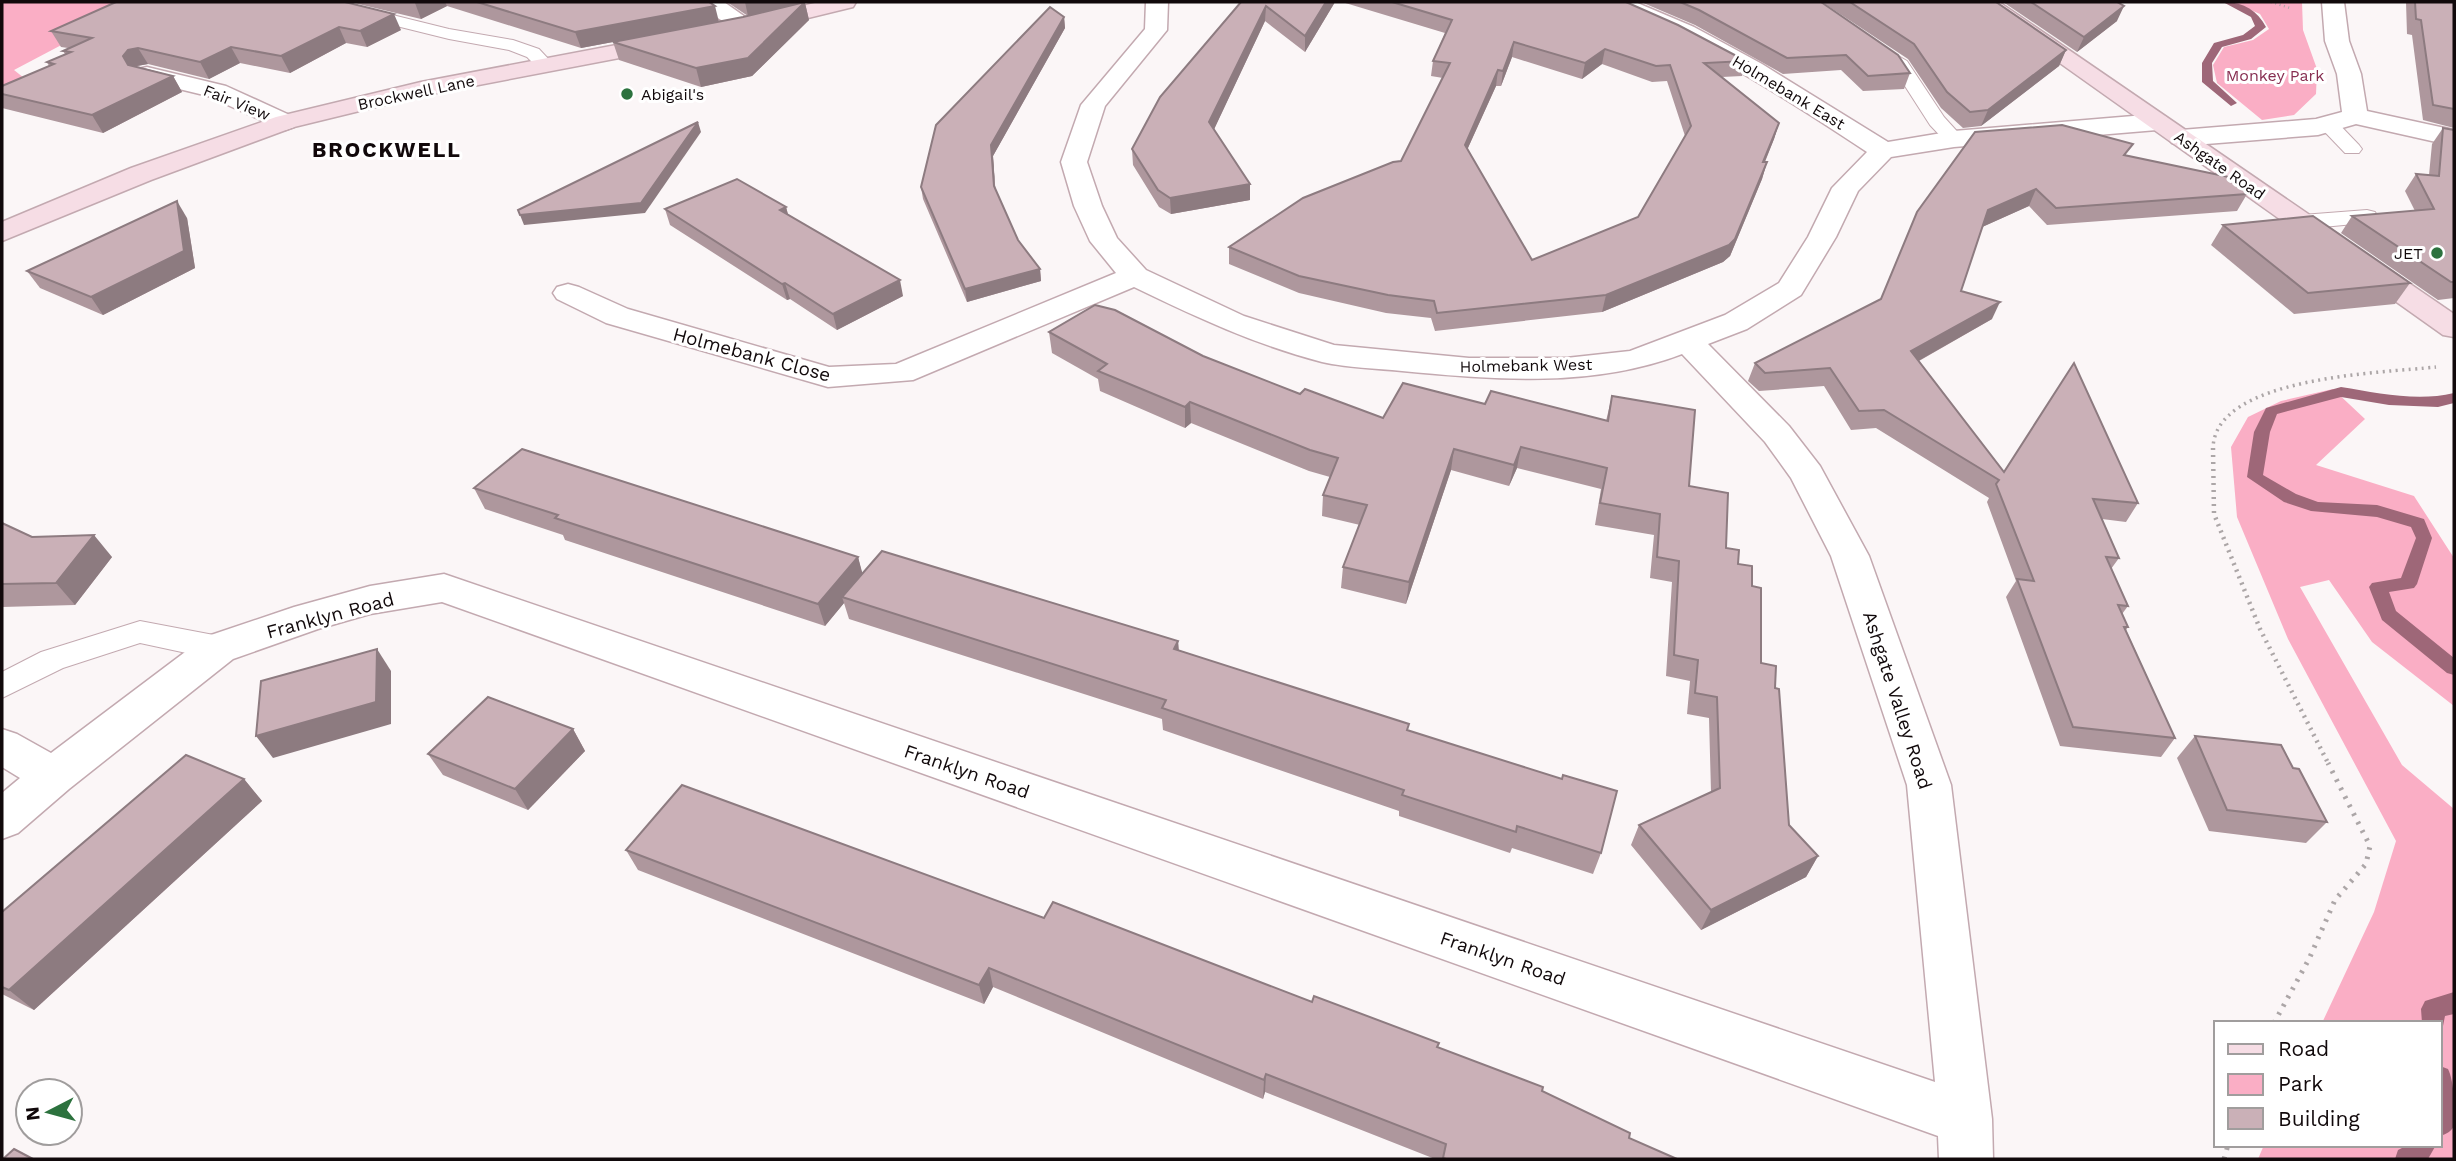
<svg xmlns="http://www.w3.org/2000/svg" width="2456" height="1161" font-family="'Work Sans',sans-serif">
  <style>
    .green { fill: #faaec5 }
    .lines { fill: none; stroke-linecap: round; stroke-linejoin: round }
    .stream { fill: #9e6778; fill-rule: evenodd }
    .lane-casing { stroke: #c3a9b0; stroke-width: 2 }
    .street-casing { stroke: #c3a9b0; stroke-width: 3 }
    .secondary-casing { stroke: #c3a9b0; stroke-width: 3 }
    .path-far3 { stroke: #aca6a7; stroke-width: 2.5; stroke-dasharray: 1 3.5; stroke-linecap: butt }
    .path-far2 { stroke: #aca6a7; stroke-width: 3.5; stroke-dasharray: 2 4.5; stroke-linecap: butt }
    .path-far1 { stroke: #aca6a7; stroke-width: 4.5; stroke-dasharray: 2 5; stroke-linecap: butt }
    .path { stroke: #aca6a7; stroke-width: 5; stroke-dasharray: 2.5 7; stroke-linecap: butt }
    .lane { fill: #fff; fill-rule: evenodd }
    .street { fill: #fff; fill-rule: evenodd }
    .secondary { fill: #f6dde5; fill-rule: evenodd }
    .wall { fill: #ae979d; fill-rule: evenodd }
    .shaded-wall { fill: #8d7b80 }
    .building { fill: #cab0b7; stroke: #8d7b80; stroke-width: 2; fill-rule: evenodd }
    .poi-dot { fill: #2c723e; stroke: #fff; stroke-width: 2.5 }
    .labels { text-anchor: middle; stroke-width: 6; stroke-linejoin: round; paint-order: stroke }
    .far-park-label { font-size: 16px; fill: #872e51; stroke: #fff }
    .far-street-label { font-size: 16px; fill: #11090b; stroke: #fff }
    .far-poi-label { font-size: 16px; fill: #11090b; stroke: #fff; text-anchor: start }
    .street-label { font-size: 19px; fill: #11090b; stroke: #fff }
    .far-district-label { font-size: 21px; font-weight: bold; letter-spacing: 2px; fill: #11090b; stroke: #fff }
  </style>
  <rect width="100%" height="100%" fill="#fbf6f7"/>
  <!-- green -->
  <g class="green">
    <polygon points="2,2 169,2 69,41 14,70 24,78 2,88"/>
    <polygon points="2232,2 2302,2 2303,30 2317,69 2316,94 2294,115 2262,120 2217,83 2213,65 2224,47 2253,40 2269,29 2260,14"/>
    <polygon points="2333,389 2365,419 2316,465 2414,496 2454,558 2454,706 2372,642 2329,580 2300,587 2402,765 2454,809 2454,1159 2258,1159 2264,1145 2440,1145 2440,1023 2322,1023 2374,912 2396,841 2288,639 2237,517 2231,447 2248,417 2281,401"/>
  </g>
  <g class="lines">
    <!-- stream -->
    <g class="stream">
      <path d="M2223,2C2242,1 2257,10 2266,27L2251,39L2222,47L2212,63L2213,81L2237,103L2231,106L2202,82V63L2214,43L2243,35L2255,26L2251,17Z"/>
      <path d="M2341,387C2378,393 2417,402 2454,393V403L2438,407L2389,405L2341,397L2277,414L2270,432L2263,475L2296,494L2318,502L2377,505L2424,519L2432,538L2417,584L2414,588L2389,592L2396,611L2454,658V675L2447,673L2382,620L2369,587L2372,583L2401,578L2416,538L2411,527L2377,517L2311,511L2284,502L2247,477L2254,432L2266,408Z"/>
      <polygon points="2454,992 2454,1014 2445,1016 2442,1031 2440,1031 2440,1023 2422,1023 2421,1009 2425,1001"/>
      <path d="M2440,1066L2448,1069C2454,1081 2456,1113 2454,1126C2451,1132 2446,1134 2440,1136Z"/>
      <polygon points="2408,1145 2436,1145 2428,1159 2395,1159 2398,1150"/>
    </g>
    <!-- lane casing -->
    <g class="lane-casing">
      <g id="lane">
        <polygon points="277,2 340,2 449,29 513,40 539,49 554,65 545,71 539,69 527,57 509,50 449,39 340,12 285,7"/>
        <polygon points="1879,45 1907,61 1944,117 1964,139 1961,143 1947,143 1930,125 1894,69 1870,50"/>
        <polygon points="2328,118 2335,120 2359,145 2362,149 2359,153 2345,153 2321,128 2318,124"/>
        <polygon points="2367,210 2375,212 2378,217 2375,222 2302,229 2294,227 2291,222 2294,217 2302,215"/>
        <polygon points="140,621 219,636 230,640 235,648 230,656 219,660 140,643 63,668 2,698 2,672 41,652"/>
      </g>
    </g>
    <!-- street casing -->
    <g class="street-casing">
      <g id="street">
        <path d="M694,2H724L758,26L755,31C749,32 744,33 738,30C732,27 696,5 694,2Z"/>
        <path d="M1146,2H1168L1167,30L1105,106L1087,162L1102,206L1117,238L1146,270L1244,316L1334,345L1469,358H1566L1630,351L1725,315L1779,283L1808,237L1832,188L1867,152C1784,97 1701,44 1608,7L1605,2H1635L1694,27L1762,64L1888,142L1954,131L2157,114L2166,117L2170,122L2166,127L2157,130L1954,147L1891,157L1858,191L1836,237L1801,295L1747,329L1708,344L1789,426L1820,466L1869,556L1951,785L1992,1119L1993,1159H1939L1938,1136L442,602L370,614L318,629L233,659L69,789L18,833L2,839V793L20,778L2,767V729L17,734L51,753L205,637L294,607L370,586L444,574L1935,1082L1907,785L1831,556L1791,478L1765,442L1682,354C1593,388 1495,380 1402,371C1376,368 1348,368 1322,362C1256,345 1196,317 1134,287L913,380L828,387L606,323L557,299L553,293L557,287L568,284L579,287L628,309L829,367L896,364L1116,273L1090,241L1074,206L1061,162L1081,105L1145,29Z"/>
        <polygon points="2322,2 2344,2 2349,41 2361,74 2367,111 2454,130 2454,146 2356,124 2318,135 2181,146 2172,143 2168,138 2172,133 2181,130 2316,119 2342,112 2337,74 2325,41"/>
        <polygon points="147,67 226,86 294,117 298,122 294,127 285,130 276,127 208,96 138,79 135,74 138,69"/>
      </g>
    </g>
    <!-- secondary casing -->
    <g class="secondary-casing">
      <g id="secondary">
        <polygon points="819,2 856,2 853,7 755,31 747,29 744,24 747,19"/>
        <polygon points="1974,2 1999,2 2454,314 2454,337 2443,335"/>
        <polygon points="669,35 677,37 681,42 677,47 421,96 294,127 151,180 2,241 2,222 131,168 276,117 421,82"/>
      </g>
    </g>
    <!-- path-far3 -->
    <polyline class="path-far3" points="2271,2 2290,8"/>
    <!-- path-far2 -->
    <path class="path-far2" d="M2213,450C2212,376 2383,373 2436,367"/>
    <!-- path-far1 -->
    <polyline class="path-far1" points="2213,448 2214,514 2260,629 2329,765"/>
    <!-- path -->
    <g class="path">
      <polyline points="2274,1023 2309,959 2335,900 2366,864 2370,846 2328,763"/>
      <polyline points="2224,1159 2228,1145"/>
    </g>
    <!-- lane -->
    <use href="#lane" class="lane"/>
    <!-- street -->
    <use href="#street" class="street"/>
    <!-- secondary -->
    <use href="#secondary" class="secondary"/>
  </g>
  <!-- wall -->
  <g class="wall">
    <polygon points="116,2 401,30 367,47 346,43 290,73 240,63 209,79 148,64 137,66 173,76 182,92 103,133 2,108 2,86 49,66 47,62 65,54 63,51 68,48 61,47 51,31"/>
    <polygon points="350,2 709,2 719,22 748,16 727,2 809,2 805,3 809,20 752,76 701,87 619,60 613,42 581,48 447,6 421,19"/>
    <polygon points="1241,2 1335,2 1305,52 1265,21 1214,129 1250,200 1171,214 1159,207 1133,165 1132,149"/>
    <path d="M1342,2H1626L1746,61L1742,76L1722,77L1779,123L1774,139L1765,162H1767L1762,179L1730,256L1723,262L1602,312L1435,331L1431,318L1386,313L1299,293L1229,264V247L1401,161L1443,78L1431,76L1433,61L1445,33ZM1512,57L1582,79L1602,64L1652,82L1667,81L1685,136L1638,217L1532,260L1467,150L1496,86H1501Z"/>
    <polygon points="1641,2 1821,2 1910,73 1904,89 1863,91 1841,70 1783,74 1695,25"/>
    <polygon points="1822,2 1996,2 2066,50 2059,66 1981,126 1963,128 1941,108 1908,59"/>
    <polygon points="2003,2 2117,2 2117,21 2077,52"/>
    <polygon points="2406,2 2454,2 2454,128 2423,120 2412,35 2407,34"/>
    <polygon points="1064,17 1065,28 993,156 995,188 1018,240 1040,269 1041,281 967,302 923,199 921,187"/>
    <polygon points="2443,128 2454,130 2454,298 2438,300 2341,233 2352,216 2415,211 2405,191 2416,174 2429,175 2432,144"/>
    <polygon points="2127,155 2247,194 2237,211 2047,225 2029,206 1982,227 1961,291 1992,319 1919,361 2004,472 2138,503 2126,522 2102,519 2119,558 2111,569 2128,606 2122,614 2128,627 2126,630 2175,738 2161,757 2060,746 2006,597 2016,581 1987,502 1989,498 1876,428 1851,430 1824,386 1759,391 1748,381 1755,363 1881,299 1917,212"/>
    <polygon points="786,207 788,214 903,296 837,330 790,299 787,300 670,225 665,209"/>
    <polygon points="187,218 195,268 103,315 40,288 27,271"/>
    <polygon points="2223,225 2410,283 2395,304 2294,314 2211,245"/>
    <polygon points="1049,332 1203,356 1300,394 1383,418 1485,404 1606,421 1612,396 1689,486 1726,548 1752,586 1761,663 1775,688 1789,825 1818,856 1806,877 1701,930 1631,845 1639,825 1711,792 1709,718 1687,714 1690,681 1666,676 1672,582 1650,578 1654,535 1595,525 1601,489 1517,468 1509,486 1451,470 1406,604 1341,588 1343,567 1360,525 1322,516 1323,495 1330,477 1309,471 1191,423 1185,428 1100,391 1098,379 1052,353"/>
    <polygon points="474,488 858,557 862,574 1178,641 1179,650 1408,730 1601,853 1593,874 1512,848 1510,853 1399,816 1399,811 1163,730 1162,719 849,619 844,603 825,626 565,540 563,535 485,509"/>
    <polygon points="2,523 32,537 112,557 75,605 2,607"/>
    <polygon points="573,729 585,751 528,810 443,775 428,754"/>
    <polygon points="2195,736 2293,768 2327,822 2306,843 2209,831 2177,758"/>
    <polygon points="244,779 262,801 34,1010 2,994 2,912"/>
    <polygon points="626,850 1044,918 1312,1002 1438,1047 1542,1091 1629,1138 1677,1159 1435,1159 1265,1092 1263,1099 993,987 984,1004 638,870"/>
  </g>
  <!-- shaded-wall -->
  <g class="shaded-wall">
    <polygon points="418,2 445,2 447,6 421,19 415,3"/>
    <polygon points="745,2 809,2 805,3 809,20 752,76 701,87 696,68 748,16"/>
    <polygon points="1326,2 1335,2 1305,52 1305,36"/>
    <polygon points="715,6 719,22 581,48 575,32"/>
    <polygon points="1266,6 1265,21 1210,138 1209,122"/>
    <polygon points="2124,6 2117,21 2077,52 2084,37"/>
    <polygon points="394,14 401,30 367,47 360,31"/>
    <polygon points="1064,17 1065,28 993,156 996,198 991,145"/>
    <polygon points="339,27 346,43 290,73 281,56"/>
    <polygon points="1514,42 1512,57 1501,86 1503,71"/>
    <polygon points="231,47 240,63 209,79 200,62"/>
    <polygon points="138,48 148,64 137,66 133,73 123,56 128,50"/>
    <polygon points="1605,49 1602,64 1582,79 1585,63"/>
    <polygon points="2066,50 2059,66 1981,126 1988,110"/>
    <polygon points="1498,70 1496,86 1462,161 1465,145"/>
    <polygon points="173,76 182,92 103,133 92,115"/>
    <polygon points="698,122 701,132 645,213 524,225 520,215"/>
    <polygon points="1779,123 1774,139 1758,178 1763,162"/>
    <polygon points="1767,162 1762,179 1730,256 1723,262 1602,312 1606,295"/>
    <polygon points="1250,184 1250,200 1171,214 1170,198"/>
    <polygon points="2036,189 2029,206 1980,228 1988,210"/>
    <polygon points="177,201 187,218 195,268 103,315 91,297"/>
    <polygon points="786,207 790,223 780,210"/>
    <polygon points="1040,269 1041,281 967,302 965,289"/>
    <polygon points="900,280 903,296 837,330 833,314"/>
    <polygon points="785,283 790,299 787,300 782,284"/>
    <polygon points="2000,302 1992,319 1904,369 1911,351"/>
    <polygon points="1190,402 1191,423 1185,428 1185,407"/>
    <polygon points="1521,447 1517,468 1509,486 1514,465"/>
    <polygon points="1454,449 1451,470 1406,604 1409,582"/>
    <polygon points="94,535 112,557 75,605 56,583"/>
    <polygon points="858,557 864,579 842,597 844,603 825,626 818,604"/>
    <polygon points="1178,641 1179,663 1174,649"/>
    <polygon points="377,649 391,671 391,724 273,758 256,736"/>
    <polygon points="573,729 585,751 528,810 515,789"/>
    <polygon points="244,779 262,801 34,1010 9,990"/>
    <polygon points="1818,856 1806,877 1701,930 1711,910"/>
    <polygon points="989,968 993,987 984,1004 979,985"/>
    <polygon points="1266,1074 1265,1092 1263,1099 1264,1080"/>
  </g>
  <!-- building -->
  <g class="building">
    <polygon points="116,2 345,2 394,14 360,31 339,27 281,56 231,47 200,62 138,48 128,50 123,56 128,65 173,76 92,115 2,94 2,86 54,64 47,62 71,52 63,51 92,38 51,31"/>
    <polygon points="477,2 709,2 715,6 575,32"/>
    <polygon points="805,2 748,58 696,68 613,42 743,17"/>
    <polygon points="1241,2 1326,2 1305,36 1266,6 1209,122 1250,184 1170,198 1158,190 1132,149 1160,97"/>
    <path d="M1392,2H1626L1678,25L1746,61L1704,63L1779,123L1763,162H1767L1735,239L1729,245L1606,295L1437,313L1434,301L1388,295L1299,276L1229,247L1303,198L1393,162L1401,161L1450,63L1433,61L1452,20ZM1514,42L1585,63L1605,49L1656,66L1670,65L1691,126L1638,217L1532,260L1465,145L1498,70L1503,71Z"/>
    <polygon points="1680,2 1821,2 1898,55 1910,73 1868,76 1846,55 1787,58 1699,10"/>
    <polygon points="1850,2 1996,2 2066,50 1988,110 1970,112 1947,92 1914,44"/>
    <polygon points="2031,2 2117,2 2124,6 2084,37"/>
    <polygon points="2415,2 2454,2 2454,109 2433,105 2421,20 2416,19"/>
    <polygon points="1050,7 1064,17 991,145 994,186 1018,240 1040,269 965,289 921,187 936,125"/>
    <polygon points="698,122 641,203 520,215 518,210"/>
    <polygon points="2062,125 2133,144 2124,155 2248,181 2247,194 2056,208 2036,189 1988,210 1961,291 2000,302 1911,351 2004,472 2074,363 2138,503 2093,499 2119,558 2106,557 2128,606 2118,605 2128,627 2124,627 2175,738 2073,727 2017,579 2034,581 1996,484 1999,480 1884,410 1859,411 1830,368 1765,373 1755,363 1881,299 1917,212 1975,132"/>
    <polygon points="2443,128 2454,130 2454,282 2451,282 2352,216 2434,209 2416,174 2439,176"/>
    <polygon points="737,179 786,207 780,210 900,280 833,314 785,283 782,284 665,209"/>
    <polygon points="177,201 184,251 91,297 27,271"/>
    <polygon points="2313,216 2410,283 2308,293 2223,225"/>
    <polygon points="1095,305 1115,310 1203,356 1300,394 1305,389 1383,418 1403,383 1485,404 1491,391 1608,421 1612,396 1695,410 1689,486 1728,493 1726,548 1739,550 1738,564 1752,566 1752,586 1761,588 1761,663 1776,666 1775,688 1779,689 1789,825 1818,856 1711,910 1639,825 1720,788 1717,697 1695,693 1698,660 1674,655 1679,561 1657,557 1660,514 1600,503 1607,468 1521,447 1514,465 1454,449 1409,582 1343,567 1367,505 1323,495 1338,458 1310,450 1190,402 1185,407 1098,371 1107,364 1049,332"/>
    <polygon points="522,449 858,557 818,604 555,518 558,515 474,488"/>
    <polygon points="2,523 32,537 94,535 56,583 2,584"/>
    <polygon points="882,551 1178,641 1174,649 1409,724 1407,730 1562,779 1563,775 1617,791 1601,853 1517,826 1516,832 1402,795 1404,790 1162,708 1166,700 842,597"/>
    <polygon points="377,649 376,702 256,736 261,681"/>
    <polygon points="488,697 573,729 515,789 428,754"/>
    <polygon points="2195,736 2281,745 2293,768 2299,769 2327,822 2227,810"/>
    <polygon points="186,755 244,779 9,990 2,987 2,912"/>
    <polygon points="682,785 1044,918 1053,902 1312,1002 1314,996 1439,1043 1437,1047 1543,1087 1542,1091 1630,1133 1629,1138 1677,1159 1446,1159 1443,1158 1446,1144 1266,1074 1264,1080 989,968 979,985 626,850"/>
    <polygon points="14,1149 33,1159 3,1159"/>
  </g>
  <!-- markers -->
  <g class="poi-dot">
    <circle cx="627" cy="94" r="7"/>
    <circle cx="2437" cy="253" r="7"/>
  </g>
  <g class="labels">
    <!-- far-park labels -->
    <g class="far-park-label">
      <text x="2275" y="81">Monkey Park</text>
    </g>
    <!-- far-street labels -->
    <g class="far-street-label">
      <text transform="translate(416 92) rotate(-12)" y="6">Brockwell Lane</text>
      <text transform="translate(1789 92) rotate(31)" y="6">Holmebank East</text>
      <text transform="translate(237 102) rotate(22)" y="6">Fair View</text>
      <text transform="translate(2220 165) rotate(35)" y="6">Ashgate Road</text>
      <text transform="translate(1526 365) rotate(-1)" y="6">Holmebank West</text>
    </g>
    <!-- far-poi labels -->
    <g class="far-poi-label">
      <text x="641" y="100">Abigail's</text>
      <text x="2423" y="259" text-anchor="end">JET</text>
    </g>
    <!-- street labels -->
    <g class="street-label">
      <text transform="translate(752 354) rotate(15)" y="7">Holmebank Close</text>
      <text transform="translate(330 615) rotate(-15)" y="7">Franklyn Road</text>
      <text transform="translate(1898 700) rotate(72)" y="7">Ashgate Valley Road</text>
      <text transform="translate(967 771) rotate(19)" y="7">Franklyn Road</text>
      <text transform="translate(1503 958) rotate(19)" y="7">Franklyn Road</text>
    </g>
    <!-- far-district labels -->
    <g class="far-district-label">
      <text x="387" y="157">BROCKWELL</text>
    </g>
  </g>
  <!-- border -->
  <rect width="2456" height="1161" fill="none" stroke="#11090b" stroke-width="7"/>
  <!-- legend -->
  <rect x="2214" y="1021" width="228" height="126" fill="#ffffff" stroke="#a09d9d" stroke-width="2"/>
  <rect x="2228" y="1044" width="35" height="10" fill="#f6dde5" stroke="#a09d9d" stroke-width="2"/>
  <text x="2278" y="1056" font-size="21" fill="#11090b">Road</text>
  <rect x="2228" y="1074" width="35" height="21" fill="#faaec5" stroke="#a09d9d" stroke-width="2"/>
  <text x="2278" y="1091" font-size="21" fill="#11090b">Park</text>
  <rect x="2228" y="1108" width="35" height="21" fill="#cab0b7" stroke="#a09d9d" stroke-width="2"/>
  <text x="2278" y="1126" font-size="21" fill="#11090b">Building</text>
  <!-- north arrow -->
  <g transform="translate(49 1112) rotate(264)"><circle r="33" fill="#ffffff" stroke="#a09d9d" stroke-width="2"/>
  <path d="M0-5L12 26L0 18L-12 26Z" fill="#2c723e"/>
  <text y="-10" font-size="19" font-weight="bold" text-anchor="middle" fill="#11090b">N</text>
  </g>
</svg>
